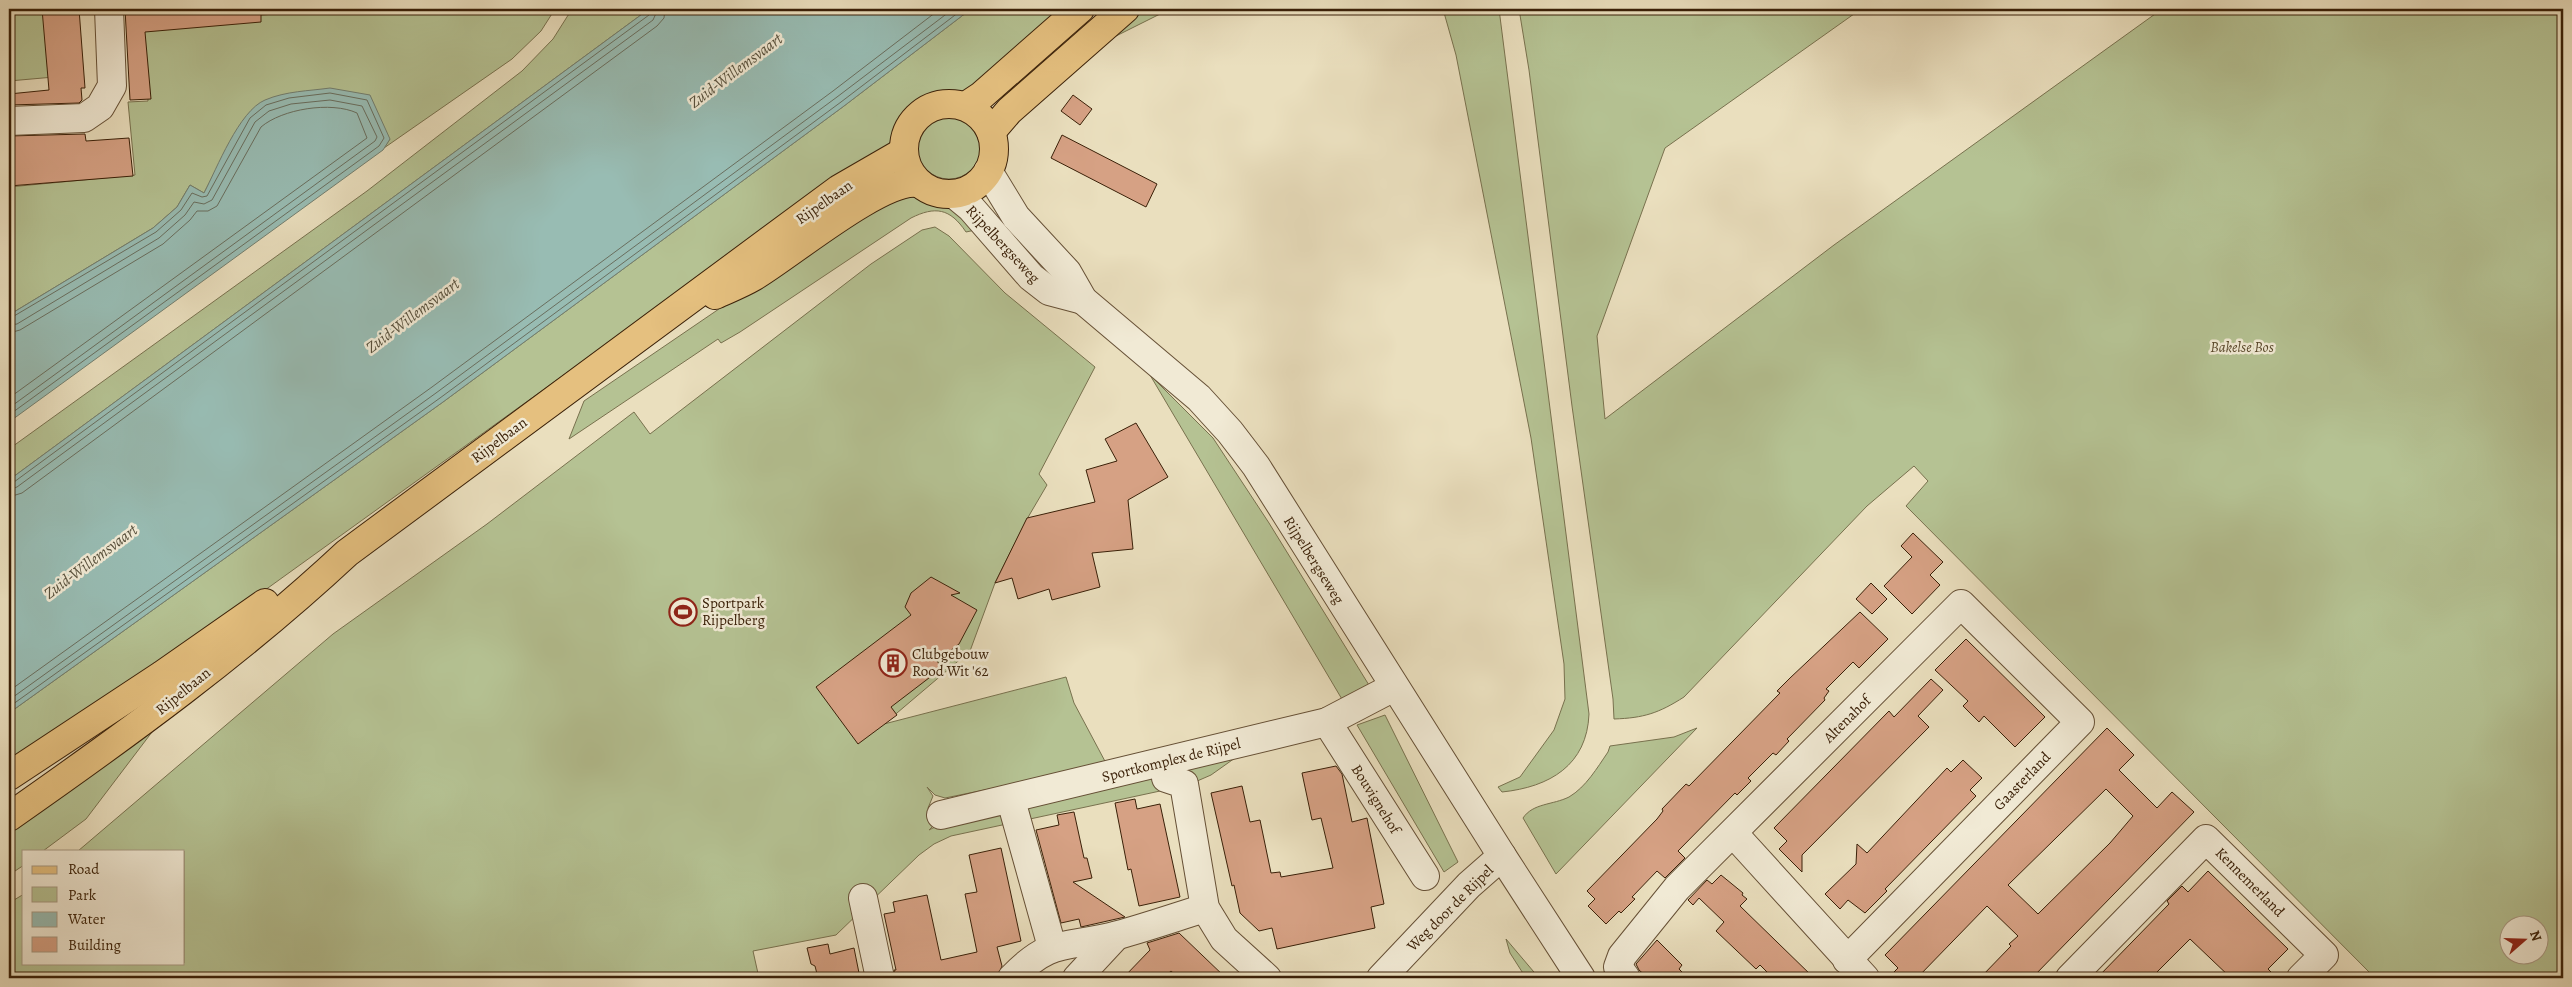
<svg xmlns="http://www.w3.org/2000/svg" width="2572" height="987" font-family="Alegreya,serif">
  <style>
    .green { fill: #b5c293; stroke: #78714e; fill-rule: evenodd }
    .water { fill: #98bcb3; stroke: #727e6f }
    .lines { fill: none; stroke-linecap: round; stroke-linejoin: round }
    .shore { stroke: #696e5e; stroke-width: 1 }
    .building { fill: #d6a184; stroke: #3a2008; fill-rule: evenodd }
    .minor-casing { stroke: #665036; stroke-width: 30 }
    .major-casing { stroke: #3a2008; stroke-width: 30 }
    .minor { stroke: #f1ead5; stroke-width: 28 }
    .major { stroke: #e5c07f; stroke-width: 28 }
    .labels { text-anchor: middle; stroke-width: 5; stroke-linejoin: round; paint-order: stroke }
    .street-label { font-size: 15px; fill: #3a2008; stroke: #f1ead5 }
    .park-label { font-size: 15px; font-style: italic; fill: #59482b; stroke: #f1ead5 }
    .poi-label { font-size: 15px; fill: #3a2008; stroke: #f1ead5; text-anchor: start }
    .water-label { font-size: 16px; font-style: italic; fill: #564f3b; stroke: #f1ead5 }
  </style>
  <rect width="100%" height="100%" fill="#eadfbe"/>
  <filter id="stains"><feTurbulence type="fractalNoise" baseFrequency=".004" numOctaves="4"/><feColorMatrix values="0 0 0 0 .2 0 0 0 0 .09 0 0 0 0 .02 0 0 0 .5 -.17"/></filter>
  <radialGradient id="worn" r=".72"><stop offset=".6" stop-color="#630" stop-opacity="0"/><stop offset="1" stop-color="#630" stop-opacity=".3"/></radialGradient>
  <!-- green -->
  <g class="green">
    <polygon points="9,9 48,9 54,77 9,81"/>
    <polygon points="334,9 555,9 541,31 512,59 384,148 390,139 225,152 204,193 190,185 177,207 153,228 9,315 9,187 135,175 128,102 148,101 143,25"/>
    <polygon points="572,9 649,9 9,480 9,449 367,191 522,71 553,39"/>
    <path d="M971,9H1066L965,96C938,85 910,102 899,126C896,133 896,142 890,147C877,158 858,165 843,174L254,598L9,769V713L443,402L844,106Z"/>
    <polygon points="1136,9 1170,9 1082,53"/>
    <path d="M1443,9H1499L1589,714C1587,765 1550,787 1502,792L1498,787L1520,777L1554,730L1565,699L1564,664L1531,438L1456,55Z"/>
    <path d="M1519,9H1861L1665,148L1597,336L1605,419L1834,245L2162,9H2563V978H2375L1906,506L1928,481L1914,466L1867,506L1684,697C1659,713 1644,718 1614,719L1613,699L1572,406L1529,70ZM2510,924H2540V954H2510Z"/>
    <circle cx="949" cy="147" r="32"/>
    <path d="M914,188L926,197L950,201L980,229L966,232C950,208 935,206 911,218L740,332L721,343L718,339L569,439L584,401L804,251Z"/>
    <polygon points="935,227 949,236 1005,293 1095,367 1039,474 1047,485 1027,519 995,583 970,651 884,724 1066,677 1074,703 1107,765 945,798 935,795 927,787 933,796 928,808 934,825 929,830 943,823 1003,809 1235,758 1211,775 1188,785 951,836 934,844 919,855 836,935 753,951 759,978 9,978 9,903 24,894 24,963 184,963 184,851 78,851 333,634 487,524 634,412 650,434 871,264 922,230"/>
    <polygon points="1150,375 1213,438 1269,523 1372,690 1346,706"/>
    <polygon points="171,707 86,819 43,851 24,851 24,865 9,875 9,825"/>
    <polygon points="1385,715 1458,862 1444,872 1357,725"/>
    <path d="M1697,728L1556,874L1523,818C1533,803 1553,805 1569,797C1586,787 1597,768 1608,752L1610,746L1674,737Z"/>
    <polygon points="1506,939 1539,978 1526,978 1510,953"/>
  </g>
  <!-- water -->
  <g class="water">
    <polygon points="649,9 971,9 844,106 443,402 9,713 9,480"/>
    <path d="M330,88L370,95L390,139L383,150L9,422V315L153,228L177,207L190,185L204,193C217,168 239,111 265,100C286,91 309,91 330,88Z"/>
  </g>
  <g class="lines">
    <!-- shore -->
    <g class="shore">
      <polyline points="9,319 156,232 181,210 192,193 202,197 207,196 250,118 266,105 289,98 330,93 367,100 384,138 379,146 9,415"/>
      <polyline points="9,325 17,324 159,238 185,215 194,202 204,204 212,200 255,122 269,111 291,104 330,100 362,106 377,137 375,141 9,408"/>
      <path d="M9,333L20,330L163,244L190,220L197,211H208L217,206L261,127C282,109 331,101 357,113L367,138L9,398"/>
      <polyline points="9,483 14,482 649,15 652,9"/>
      <polyline points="9,490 17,487 653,20 658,9"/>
      <polyline points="9,497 22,493 657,26 664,18 665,9"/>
      <polyline points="9,691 432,387 833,91 940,9"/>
      <polyline points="9,700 436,393 837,97 953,9"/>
      <polyline points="9,707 440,398 841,102 963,9"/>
    </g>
  </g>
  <!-- building -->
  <g class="building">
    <polygon points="42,9 79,9 85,88 81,88 82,100 79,103 9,105 9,94 49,90"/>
    <polygon points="125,9 261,9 261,22 145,32 151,99 130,100"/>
    <polygon points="1073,95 1092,109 1080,125 1061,111"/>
    <polygon points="85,134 86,141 129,138 133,176 9,186 9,136"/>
    <polygon points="1062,135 1157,184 1146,207 1051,158"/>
    <polygon points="1136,423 1168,477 1128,500 1133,549 1092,553 1100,587 1052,600 1049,589 1018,599 1012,578 995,583 1027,518 1095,502 1086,470 1117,461 1105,439"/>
    <polygon points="1913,533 1943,562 1930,575 1940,585 1912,614 1884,586 1912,557 1901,546"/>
    <polygon points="931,577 960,593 951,595 977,610 959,644 937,661 942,668 891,707 897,715 858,744 816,687 911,615 905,607 911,593"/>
    <polygon points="1871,583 1887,599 1872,614 1856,599"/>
    <polygon points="1860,612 1888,639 1859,668 1853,662 1826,689 1829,691 1824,698 1825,700 1787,739 1789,741 1776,755 1773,753 1748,778 1751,781 1737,795 1735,793 1678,851 1685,858 1665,878 1657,871 1632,897 1635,899 1621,913 1619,911 1606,924 1588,906 1595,899 1587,891 1657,819 1663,811 1662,809 1686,784 1689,786 1780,693 1777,691 1790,678"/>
    <polygon points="1966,639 2045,717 2015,747 1984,716 1979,722 1963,706 1968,701 1935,670"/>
    <polygon points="1931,679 1943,690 1918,716 1929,727 1802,855 1802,872 1779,849 1787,841 1774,828 1889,711 1894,717"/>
    <path d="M2107,728L2134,755L2119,770L2157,808L2172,792L2194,812L2032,978H1980L2011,946L2009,944L2018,936L1987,906L1917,978H1888L1898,968L1885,955ZM2106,789L2133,816L2110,843L2038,914L2008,885Z"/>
    <polygon points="1963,760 1982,778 1970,790 1976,796 1885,889 1887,891 1865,913 1848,900 1840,909 1825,894 1856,864 1857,844 1867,853 1947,768 1951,772"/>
    <polygon points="1336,766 1342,774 1352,822 1367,818 1384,904 1371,907 1375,928 1277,949 1272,928 1259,931 1240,913 1234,885 1232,886 1211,793 1242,786 1250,822 1260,820 1271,873 1280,872 1281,877 1333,868 1321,818 1312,820 1302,773"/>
    <polygon points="1135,799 1137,809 1160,804 1180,897 1139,906 1131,869 1128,870 1115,803"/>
    <polygon points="1074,812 1084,858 1087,858 1092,878 1073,882 1125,917 1081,927 1079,919 1061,923 1036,830 1059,825 1057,815"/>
    <polygon points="1001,848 1021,941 997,947 1002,966 997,978 895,978 894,970 896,970 884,914 895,912 893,902 927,895 941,960 977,952 965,894 977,892 969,855"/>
    <polygon points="2208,871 2288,949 2268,969 2277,978 2231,978 2190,939 2151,978 2097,978 2169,904 2167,901 2182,886 2188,892"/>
    <polygon points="1721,875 1743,893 1742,895 1747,899 1740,906 1814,978 1773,978 1760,965 1756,969 1716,931 1724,922 1699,898 1693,905 1688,900 1707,880 1712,884"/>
    <polygon points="1179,933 1226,978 1179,978 1171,971 1163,978 1123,978 1150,950 1147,943"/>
    <polygon points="1657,940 1682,965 1679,969 1688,978 1648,978 1639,970 1636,964"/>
    <polygon points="828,944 830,954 854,948 860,978 818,978 815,966 811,964 807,948"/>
  </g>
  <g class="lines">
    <!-- minor casing -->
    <g class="minor-casing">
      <g id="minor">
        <polyline points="9,121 84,118 100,107 112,86 109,9"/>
        <polyline points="988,171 1016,217 1067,272 1083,300 1199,398 1230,432 1256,466 1502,856"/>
        <polyline points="954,194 971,208 1031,277 1049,291 1083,300"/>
        <polyline points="1327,722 1425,876"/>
        <polyline points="1166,778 1184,784 1205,908 1224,939 1267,978"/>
        <polyline points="1014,811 1052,947"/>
        <polyline points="941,815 1327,722 1394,687"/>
        <polyline points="1733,833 1865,978"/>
        <polyline points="863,898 880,978"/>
        <path d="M1012,978C1052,936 1068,949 1118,935C1147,927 1176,917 1205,908"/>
        <polyline points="1077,978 1116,936"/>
        <polyline points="1381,978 1469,885 1502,856 1581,978"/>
        <polyline points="1626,978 1618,967 1622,956 1677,888 1961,604 2080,722 1847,960"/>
        <polyline points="2070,978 2206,839 2324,955 2301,978"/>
      </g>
    </g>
    <!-- major casing -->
    <g class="major-casing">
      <g id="major">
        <circle cx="949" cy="149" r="45"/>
        <polyline points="966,106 981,96 1080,9"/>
        <polyline points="991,132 1009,111 1125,9"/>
        <path d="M715,295C728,289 741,284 753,277C789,256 880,179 917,183"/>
        <polyline points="9,776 162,675 265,603"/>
        <path d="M9,817C126,735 242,651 347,553L839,189L903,152"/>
      </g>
    </g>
    <!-- minor -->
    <use href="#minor" class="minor"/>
    <!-- major -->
    <use href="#major" class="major"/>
  </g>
  <!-- icons -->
  <defs>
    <g id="stadium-ring" transform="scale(1.4375)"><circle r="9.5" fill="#f1ead5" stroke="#8f2418" stroke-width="1.5"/><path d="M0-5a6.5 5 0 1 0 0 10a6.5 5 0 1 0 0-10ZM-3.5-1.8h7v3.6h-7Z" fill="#8f2418"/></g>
    <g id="building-ring" transform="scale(1.4375)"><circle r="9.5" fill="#f1ead5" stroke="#8f2418" stroke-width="1.5"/><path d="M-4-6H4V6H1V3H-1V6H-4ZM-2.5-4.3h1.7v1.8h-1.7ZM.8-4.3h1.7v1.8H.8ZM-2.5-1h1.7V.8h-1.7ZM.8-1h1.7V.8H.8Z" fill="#8f2418"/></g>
  </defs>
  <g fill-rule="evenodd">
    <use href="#stadium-ring" x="683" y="612"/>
    <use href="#building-ring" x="893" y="663"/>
  </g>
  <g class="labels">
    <!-- street labels -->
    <g class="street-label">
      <text transform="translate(824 202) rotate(-35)" y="5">Rijpelbaan</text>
      <text transform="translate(1003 244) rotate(47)" y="5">Rijpelbergseweg</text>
      <text transform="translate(499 440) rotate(-37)" y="5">Rijpelbaan</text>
      <text transform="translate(1314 560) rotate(58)" y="5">Rijpelbergseweg</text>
      <text transform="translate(183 691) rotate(-39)" y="5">Rijpelbaan</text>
      <text transform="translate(1847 719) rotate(-45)" y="5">Altenahof</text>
      <text transform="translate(1171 760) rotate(-14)" y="5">Sportkomplex de Rijpel</text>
      <text transform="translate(2022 781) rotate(-46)" y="5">Gaasterland</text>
      <text transform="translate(1376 799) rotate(58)" y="5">Bouvignehof</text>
      <text transform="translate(2250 882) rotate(45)" y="5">Kennemerland</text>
      <text transform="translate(1450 908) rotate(-45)" y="5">Weg door de Rijpel</text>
    </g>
    <!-- park labels -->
    <g class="park-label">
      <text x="2242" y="352">Bakelse Bos</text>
    </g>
    <!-- poi labels -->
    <g class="poi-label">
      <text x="702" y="608">Sportpark<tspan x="702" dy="17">Rijpelberg</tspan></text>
      <text x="912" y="659">Clubgebouw<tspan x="912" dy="17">Rood Wit '62</tspan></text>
    </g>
    <!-- water labels -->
    <g class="water-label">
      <text transform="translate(735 70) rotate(-37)" y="6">Zuid-Willemsvaart</text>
      <text transform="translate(412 315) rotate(-37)" y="6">Zuid-Willemsvaart</text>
      <text transform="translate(90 561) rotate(-37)" y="6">Zuid-Willemsvaart</text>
    </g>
  </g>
  <!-- margin -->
  <rect width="2572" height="987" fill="none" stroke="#eadfbe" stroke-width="30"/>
  <rect x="10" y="10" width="2552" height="967" fill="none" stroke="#3a2008" stroke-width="2.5"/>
  <rect x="15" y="15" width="2542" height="957" fill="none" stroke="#3a2008"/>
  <!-- legend -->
  <rect x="22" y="850" width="162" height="115" fill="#f1ead5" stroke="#a89983"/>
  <rect x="32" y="866" width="25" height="8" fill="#e5c07f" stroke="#a89983"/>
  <text x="68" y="874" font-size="15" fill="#3a2008">Road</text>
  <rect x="32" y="887" width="25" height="15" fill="#b5c293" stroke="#a89983"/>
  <text x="68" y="900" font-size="15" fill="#3a2008">Park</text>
  <rect x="32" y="912" width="25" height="15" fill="#98bcb3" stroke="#a89983"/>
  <text x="68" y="924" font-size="15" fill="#3a2008">Water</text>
  <rect x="32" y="937" width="25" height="15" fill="#d6a184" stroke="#a89983"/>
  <text x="68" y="950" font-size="15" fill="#3a2008">Building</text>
  <!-- north arrow -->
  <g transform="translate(2524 940) rotate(70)"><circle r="24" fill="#f1ead5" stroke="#a89983"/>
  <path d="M0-4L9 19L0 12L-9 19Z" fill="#8f2418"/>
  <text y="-8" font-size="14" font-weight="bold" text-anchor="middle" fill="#3a2008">N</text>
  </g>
  <rect width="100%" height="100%" filter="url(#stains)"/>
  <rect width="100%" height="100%" fill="url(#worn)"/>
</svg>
